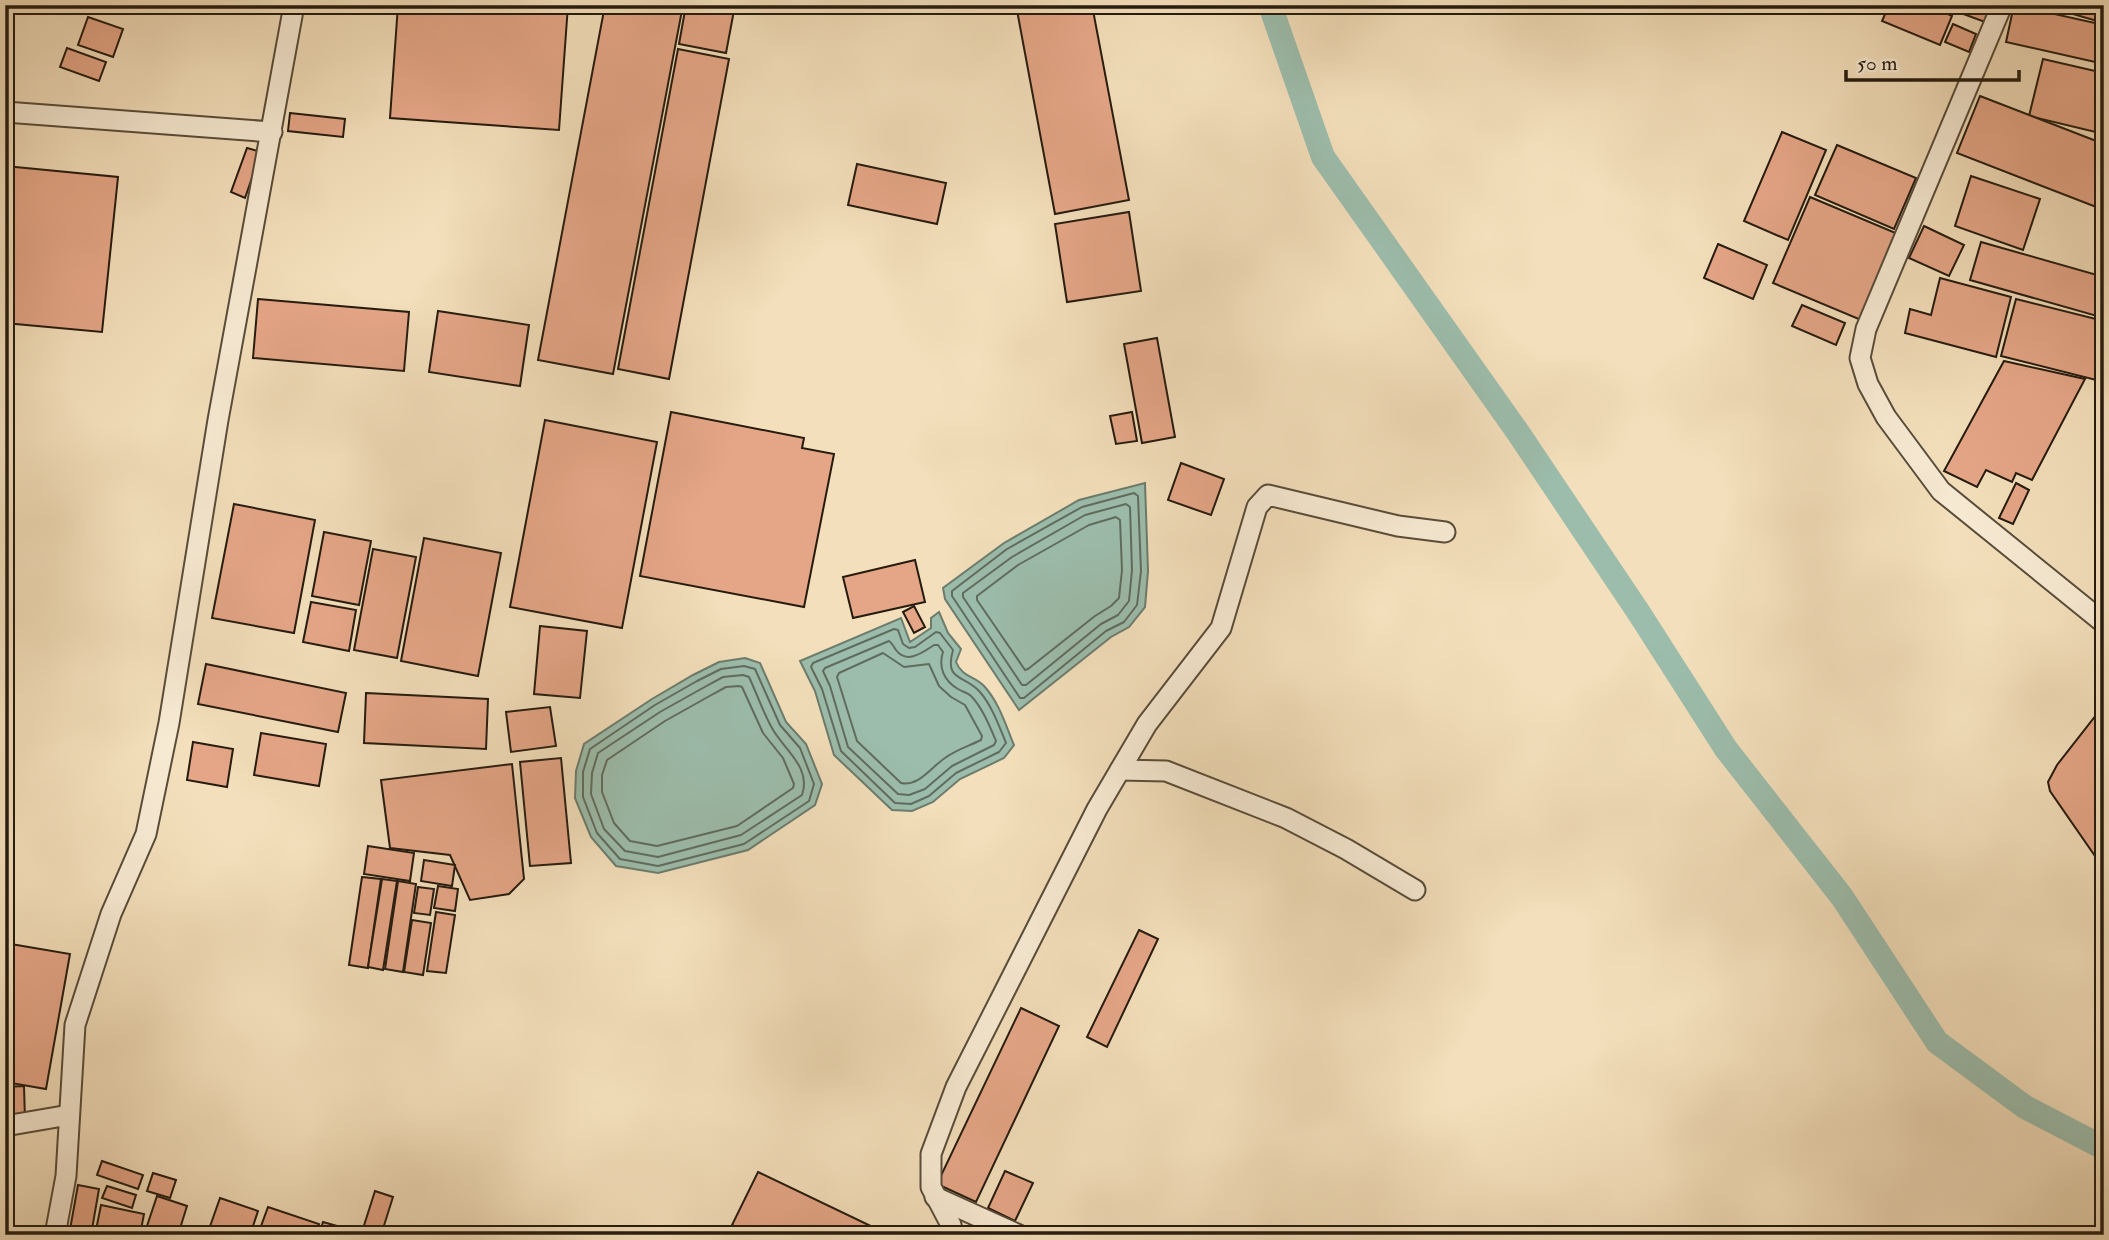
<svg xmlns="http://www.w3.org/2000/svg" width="2109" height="1240" font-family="'IM FELL Double Pica',serif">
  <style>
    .water { fill: #9cbdac; stroke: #6c7c6d; stroke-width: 2 }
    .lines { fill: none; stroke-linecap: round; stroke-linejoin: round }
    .shore { stroke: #606c5e; stroke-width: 2 }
    .canal { stroke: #9cbdac; stroke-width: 24 }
    .building { fill: #e5a687; stroke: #251b0f; stroke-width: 2 }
    .street-casing { stroke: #584c3a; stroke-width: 23 }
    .street { stroke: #f7ead3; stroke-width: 19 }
  </style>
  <rect width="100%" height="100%" fill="#f3dfbb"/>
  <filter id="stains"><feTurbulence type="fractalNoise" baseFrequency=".00286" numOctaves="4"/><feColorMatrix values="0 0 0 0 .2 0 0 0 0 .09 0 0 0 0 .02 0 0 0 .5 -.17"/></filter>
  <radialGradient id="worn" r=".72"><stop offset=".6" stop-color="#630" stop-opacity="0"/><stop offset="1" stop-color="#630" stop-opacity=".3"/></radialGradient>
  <!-- water -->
  <g class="water">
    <polygon points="1145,483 1148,571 1145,607 1129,627 1111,637 1019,710 945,599 943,588 1004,543 1079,500"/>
    <path d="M939,612L948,633L961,649L956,662C962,677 975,676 984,686C999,702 1006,726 1014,745L1004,758L960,779L933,802L912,811L892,810L834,755L815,691L800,661L901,618L910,642L931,628V618Z"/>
    <polygon points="745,658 760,663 786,722 806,744 822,784 815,805 748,850 658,873 616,866 591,837 575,798 576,771 584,744 652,699 693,675 719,662"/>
  </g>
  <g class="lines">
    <!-- shore -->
    <g class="shore">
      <polygon points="1134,493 1138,496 1141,571 1137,605 1124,622 1106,631 1024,698 1020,698 952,596 952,591 1007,549 1082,507"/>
      <polygon points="1126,504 1130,507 1132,570 1129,601 1118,615 1101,624 1026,685 1022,685 963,597 963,593 1012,557 1085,515"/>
      <polygon points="1116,517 1120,520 1122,570 1119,598 1111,606 1095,616 1028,669 1025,670 977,600 977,596 1018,565 1089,525"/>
      <path d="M894,629L898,630L903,644L909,648L915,647L936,632L940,633L953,650C944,682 964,674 980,692C992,706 999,726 1006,743L999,752L956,773L929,796L911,804L895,803L841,751L822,689L811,667L813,663Z"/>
      <path d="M889,641C892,643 894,647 896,650C907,665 923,652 934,645H938L943,652C938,667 944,681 958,689C963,692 969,693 972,697C983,709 990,727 996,741L994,745L952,766L925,789L909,795L898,794L848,747L830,686L823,671L825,668Z"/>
      <path d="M883,653L904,667L929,664L939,686L951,697L965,705L982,736L981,740C969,746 955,750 945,758C931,767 919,787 901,783L857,741L837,677L839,673Z"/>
      <polygon points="744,666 755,669 780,725 800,748 814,784 809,801 744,844 658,866 620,859 597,833 583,797 583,772 590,749 655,705 697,681 721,669"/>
      <path d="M743,675L749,677C757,694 763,712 772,728C783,749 812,767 802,795L741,835L658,857L625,851L604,829L591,794L592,773L598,753L660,712L701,689L723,677Z"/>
      <polygon points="739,686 742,687 763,733 783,758 794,784 793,788 737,826 657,846 630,841 614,823 602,792 602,775 607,760 665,721 706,698 726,687"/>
    </g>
    <!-- canal -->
    <polyline class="canal" points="1270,5 1323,157 1517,431 1639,613 1726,749 1842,897 1937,1042 2025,1107 2104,1148"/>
  </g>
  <!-- building -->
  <g class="building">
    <polygon points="69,5 131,5 70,12"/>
    <polygon points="398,5 568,5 559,130 390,118"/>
    <polygon points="605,5 683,5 613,374 538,360"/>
    <polygon points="686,5 735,5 726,53 679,44"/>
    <polygon points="1016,5 1092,5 1129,200 1055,214"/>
    <polygon points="1889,5 1930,5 1952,16 1940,45 1882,21"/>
    <polygon points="1939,5 1992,5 1985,22"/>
    <polygon points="2014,5 2104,25 2104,64 2006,42"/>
    <polygon points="2053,5 2104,5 2104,23 2052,8"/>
    <polygon points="88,17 123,29 113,57 78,45"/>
    <polygon points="1953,24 1976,34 1969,52 1945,42"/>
    <polygon points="67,48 106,62 99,81 60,67"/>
    <polygon points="678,49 729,59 669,379 618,369"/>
    <polygon points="2043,59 2104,73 2104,134 2029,116"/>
    <polygon points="1980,96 2104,144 2104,210 1957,153"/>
    <polygon points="290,113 345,119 343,137 288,131"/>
    <polygon points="1782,132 1826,150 1788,240 1744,221"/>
    <polygon points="1837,145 1916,178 1894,229 1815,195"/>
    <polygon points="247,148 261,152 245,198 231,192"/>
    <polygon points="857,164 946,183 937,224 848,205"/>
    <polygon points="5,166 118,177 102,332 5,323"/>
    <polygon points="1971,176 2040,199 2023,250 1955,226"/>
    <polygon points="1810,197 1898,234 1861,320 1773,283"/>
    <polygon points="1129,212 1141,291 1067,302 1055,224"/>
    <polygon points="1924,226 1964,245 1949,276 1909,258"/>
    <polygon points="1981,242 2104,277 2104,318 1970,280"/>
    <polygon points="1718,244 1767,265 1753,299 1704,278"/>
    <polygon points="1940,278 2011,297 1996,357 1905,333 1910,309 1931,315"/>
    <polygon points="258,299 409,312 404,371 253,358"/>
    <polygon points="2016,299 2104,321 2104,382 2001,356"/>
    <polygon points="1802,305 1845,323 1836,345 1792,326"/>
    <polygon points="438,311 529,325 520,386 429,372"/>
    <polygon points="1157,338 1175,437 1142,443 1124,344"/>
    <polygon points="2004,361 2085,379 2032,480 2016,473 2012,482 1986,470 1977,487 1944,471"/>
    <polygon points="671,412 804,438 802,448 834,454 804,607 640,576"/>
    <polygon points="1132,412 1137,441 1116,444 1110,416"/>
    <polygon points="545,420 657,442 622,628 510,607"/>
    <polygon points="1181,463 1224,479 1211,515 1168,500"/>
    <polygon points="2016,483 2029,490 2013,524 1999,518"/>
    <polygon points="234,504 315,520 294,633 212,618"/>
    <polygon points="324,532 371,541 359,605 312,596"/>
    <polygon points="424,538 501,553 478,676 401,661"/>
    <polygon points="373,549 416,557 397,658 354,650"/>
    <polygon points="915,560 925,602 853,618 843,577"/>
    <polygon points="311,602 356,610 349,651 303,642"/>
    <polygon points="914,606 925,627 914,633 903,612"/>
    <polygon points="540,626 587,631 580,698 534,694"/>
    <polygon points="206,664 346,693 338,732 198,704"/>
    <polygon points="366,693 488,699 486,749 364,743"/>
    <polygon points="2104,705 2104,869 2050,791 2048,782 2057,765"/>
    <polygon points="550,707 556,746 511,752 506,712"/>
    <polygon points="261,733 326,744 319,786 254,775"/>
    <polygon points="193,742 233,749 227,787 187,780"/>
    <polygon points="561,758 571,863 530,866 520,762"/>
    <polygon points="512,764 524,879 509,894 470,900 450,855 390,848 381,780"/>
    <polygon points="368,846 414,853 410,881 364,874"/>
    <polygon points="424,860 455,865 452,886 421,881"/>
    <polygon points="362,877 381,879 368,968 349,965"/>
    <polygon points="382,879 397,881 383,970 368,967"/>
    <polygon points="398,881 416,884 403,972 385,969"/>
    <polygon points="438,886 458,889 455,911 434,908"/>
    <polygon points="418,887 434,889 430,915 414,913"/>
    <polygon points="436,912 455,915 446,973 427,971"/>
    <polygon points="412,920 431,923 423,975 404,972"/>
    <polygon points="1139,930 1158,939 1107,1047 1087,1037"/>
    <polygon points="5,943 70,954 46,1089 5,1082"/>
    <polygon points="1021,1008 1059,1026 976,1202 937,1184"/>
    <polygon points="24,1086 25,1120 5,1121 5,1087"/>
    <polygon points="102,1161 143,1175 138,1189 97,1175"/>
    <polygon points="1005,1171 1033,1183 1015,1221 988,1208"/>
    <polygon points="758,1172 877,1229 874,1235 752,1235 732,1225"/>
    <polygon points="153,1173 176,1180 170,1198 147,1191"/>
    <polygon points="78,1185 99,1189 91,1235 69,1235"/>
    <polygon points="107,1186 136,1195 132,1208 102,1198"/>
    <polygon points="375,1191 393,1197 381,1235 361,1235"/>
    <polygon points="157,1196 187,1206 178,1235 144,1235"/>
    <polygon points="220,1198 258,1211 250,1235 207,1235"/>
    <polygon points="101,1205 144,1214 140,1235 95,1235"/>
    <polygon points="268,1207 319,1224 315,1235 277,1235 260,1229"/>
    <polygon points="323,1222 337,1226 334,1235 319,1235"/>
  </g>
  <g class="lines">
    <!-- street casing -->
    <g class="street-casing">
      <g id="street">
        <polyline points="2002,5 1866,329 1860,358 1868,384 1886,417 1941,491 2104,623"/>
        <polyline points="5,112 272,132"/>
        <polyline points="1120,770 1166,771 1286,818 1346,849 1415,890"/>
        <polyline points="5,1126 69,1115"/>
        <polyline points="935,1197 1019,1235"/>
        <polyline points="55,1235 66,1176 75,1025 111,914 146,834 169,723 218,420 294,5"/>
        <polyline points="953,1235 951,1225 931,1187 931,1154 956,1087 1097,809 1147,724 1221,628 1257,507 1268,495 1398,526 1445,532"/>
      </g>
    </g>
    <!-- street -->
    <use href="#street" class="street"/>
  </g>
  <!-- margin -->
  <rect width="2109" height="1240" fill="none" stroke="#f3dfbb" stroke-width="28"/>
  <rect x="7" y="7" width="2095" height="1226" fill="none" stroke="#251b0f" stroke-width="3.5"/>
  <rect x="14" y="14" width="2081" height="1212" fill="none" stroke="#251b0f" stroke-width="2"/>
  <!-- scale -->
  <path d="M1846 70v10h173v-10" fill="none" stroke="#251b0f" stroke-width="3.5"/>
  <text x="1857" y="70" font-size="21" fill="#251b0f" stroke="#f7ead3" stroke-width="5" paint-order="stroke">50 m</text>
  <rect width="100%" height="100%" filter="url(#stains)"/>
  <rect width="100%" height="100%" fill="url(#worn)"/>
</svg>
